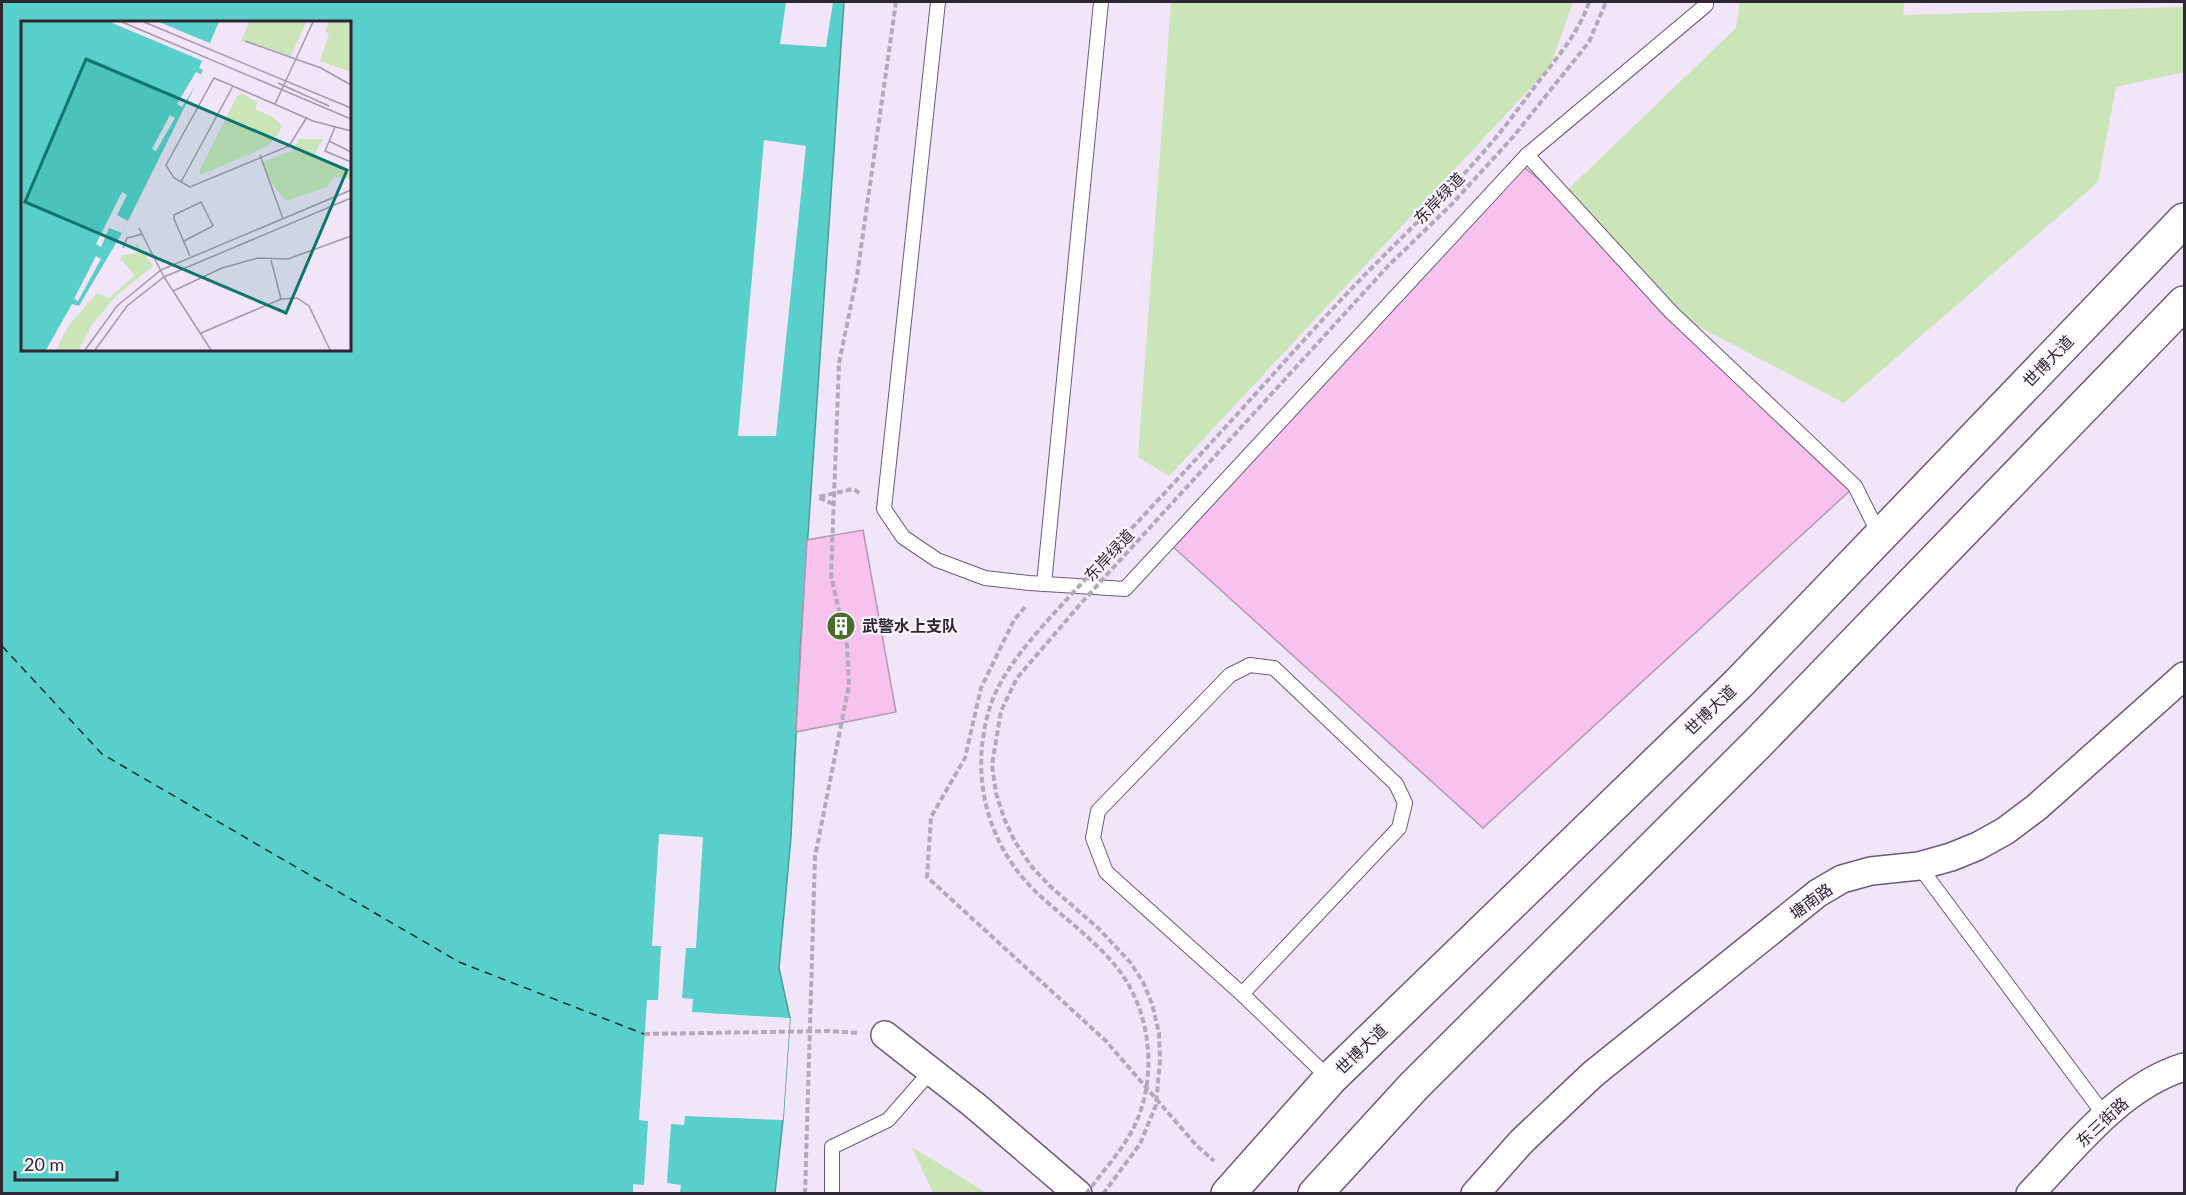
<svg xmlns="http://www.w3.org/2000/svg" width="2186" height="1195" font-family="Lato,'Noto Sans SC',sans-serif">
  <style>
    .green { fill: #cce5b8 }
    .water { fill: #58cfcb; stroke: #4b9c9d; stroke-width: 1.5; fill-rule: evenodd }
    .pier { fill: #f1e5fa }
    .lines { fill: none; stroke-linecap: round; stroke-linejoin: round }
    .ferry { stroke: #182d2c; stroke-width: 1.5; stroke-dasharray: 8 6; stroke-linecap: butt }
    .building { fill: #f8c2ef; stroke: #b697b1; stroke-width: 1.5 }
    .lane-casing { stroke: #6d5a79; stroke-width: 16 }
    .street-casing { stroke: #6d5a79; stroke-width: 30 }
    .primary-casing { stroke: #6d5a79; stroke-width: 36 }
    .path { stroke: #b4a9bb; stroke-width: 4; stroke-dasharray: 6 3; stroke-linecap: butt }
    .lane { stroke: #fff; stroke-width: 14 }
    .street { stroke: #fff; stroke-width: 27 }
    .primary { stroke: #fff; stroke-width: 33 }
    .path-bridge { stroke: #b4a9bb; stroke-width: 4; stroke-dasharray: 6 3; stroke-linecap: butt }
    .labels { text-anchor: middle; stroke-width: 4.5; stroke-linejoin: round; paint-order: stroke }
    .street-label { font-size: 16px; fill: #2e2633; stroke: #faf6fd }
    .poi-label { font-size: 16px; font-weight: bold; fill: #2e2633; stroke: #faf6fd; text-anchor: start }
    .inset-river { fill: none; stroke: #58cfcb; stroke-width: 3 }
    .inset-road { fill: none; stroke: #a399aa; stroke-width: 1.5 }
    .view { fill: #0f766e; fill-opacity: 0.15; stroke: #0f766e; stroke-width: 3 }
    .inset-edge { fill: none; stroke: #2e2633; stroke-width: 3 }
  </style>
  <rect width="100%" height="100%" fill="#f1e5fa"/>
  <!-- green -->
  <g class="green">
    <polygon points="1171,2 1573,2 1550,67 1169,476 1138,457"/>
    <polygon points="1740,2 1904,2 1903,15 2184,7 2184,72 2116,87 2098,182 1844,403 1671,312 1560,197 1736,28"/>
    <polygon points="912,1147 987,1193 933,1193"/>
  </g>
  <!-- water -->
  <path class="water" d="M2,2H844L800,653L791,837L779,968L790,1018L783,1120L775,1193L2,1194ZM22,22H350V350H22Z"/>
  <!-- pier -->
  <g class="pier">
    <polygon points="786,2 833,2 826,47 780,44"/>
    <polygon points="764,140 806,146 776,436 738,436"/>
    <polygon points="659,834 703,837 696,948 686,948 682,998 693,999 692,1012 790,1018 783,1120 685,1116 684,1125 671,1124 667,1183 681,1185 680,1193 633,1193 633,1184 644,1185 648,1121 639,1120 647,1000 658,1000 661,946 652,946"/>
  </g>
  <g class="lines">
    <!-- ferry -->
    <polyline class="ferry" points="2,646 102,754 459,962 644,1034"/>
  </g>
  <!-- building -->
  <g class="building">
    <polygon points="1524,167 1560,197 1855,486 1483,828 1171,545"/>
    <polygon points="863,530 896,712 796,732 807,540"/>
  </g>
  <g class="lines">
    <!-- lane casing -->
    <g class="lane-casing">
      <g id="lane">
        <polyline points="938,2 884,509 903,537 937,560 985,578 1029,583 1125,589 1527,155 1706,5 1706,2"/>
        <polyline points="1527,155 1671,312 1855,486 1880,536"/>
        <polyline points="1044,584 1101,2"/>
        <polyline points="1919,866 2105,1116"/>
        <polyline points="1242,994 1399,828 1405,803 1396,784 1274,668 1250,665 1230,675 1098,811 1093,838 1106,872 1242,994 1330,1079"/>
        <polyline points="832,1194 832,1147 888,1120 931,1071"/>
      </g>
    </g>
    <!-- street casing -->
    <g class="street-casing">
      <g id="street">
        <polyline points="885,1035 973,1104 1078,1194"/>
        <polyline points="1475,1194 1522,1141 1593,1074 1818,893 1842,879 1871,871 1919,866 1951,857 1978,846 2005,831 2037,807 2184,676"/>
        <path d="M2030,1194C2075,1147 2120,1087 2184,1067"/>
      </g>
    </g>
    <!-- primary casing -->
    <g class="primary-casing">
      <g id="primary">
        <polyline points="1228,1194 1330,1079 1738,684 2184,220"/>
        <polyline points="1315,1194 1414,1086 1757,744 2184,303"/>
      </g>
    </g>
    <!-- path -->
    <g class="path">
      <polyline points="839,363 857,276 896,2"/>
      <polyline points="833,504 818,497 853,489 861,494"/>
      <polyline points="1025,607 1014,620 981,688 965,758 931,817 927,877 1106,1041 1196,1145 1214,1161"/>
      <polyline points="644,1034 829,1031 857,1033"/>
    </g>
    <!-- lane -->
    <use href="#lane" class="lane"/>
    <!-- street -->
    <use href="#street" class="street"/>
    <!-- primary -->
    <use href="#primary" class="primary"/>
    <!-- path-bridge -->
    <g class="path-bridge">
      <polyline points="805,1194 815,857 849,685 847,645 831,576 839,363"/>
      <path d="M1086,1194C1102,1172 1122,1151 1134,1127C1159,1076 1151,1007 1114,964C1092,938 1062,916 1037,893C986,844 969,774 990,707C1005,658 1064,605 1098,565C1138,521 1180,477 1220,433C1266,383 1310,332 1357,283C1400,238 1446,196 1487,148C1503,130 1518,109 1533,89C1554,61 1578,35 1589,2"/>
      <polyline points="1103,1194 1140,1144 1156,1105 1160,1060 1159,1033 1152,1004 1143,982 1130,962 1098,928 1051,887 1032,867 1015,842 1004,818 996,793 992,765 1001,711 1017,678 1083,601 1388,266 1451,205 1513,137 1589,42 1606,2"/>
    </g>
  </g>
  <!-- icons -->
  <defs>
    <g id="building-disc" transform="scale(1.5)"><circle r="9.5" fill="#4a6d25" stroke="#faf6fd"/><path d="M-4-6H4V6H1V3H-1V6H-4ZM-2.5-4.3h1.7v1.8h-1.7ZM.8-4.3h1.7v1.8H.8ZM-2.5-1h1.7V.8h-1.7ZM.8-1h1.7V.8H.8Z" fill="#fff"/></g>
  </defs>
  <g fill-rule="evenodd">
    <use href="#building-disc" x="841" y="626"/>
  </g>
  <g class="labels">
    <!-- street labels -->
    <g class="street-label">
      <text transform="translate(1439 198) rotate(-46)" y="6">东岸绿道</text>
      <text transform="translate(2048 361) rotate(-46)" y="6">世博大道</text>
      <text transform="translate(1109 555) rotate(-47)" y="6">东岸绿道</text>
      <text transform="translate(1710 710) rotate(-44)" y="6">世博大道</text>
      <text transform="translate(1811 901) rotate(-36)" y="6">塘南路</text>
      <text transform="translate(1361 1049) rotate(-44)" y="6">世博大道</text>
      <text transform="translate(2102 1122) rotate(-43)" y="6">东三街路</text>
    </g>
    <!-- poi labels -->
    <g class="poi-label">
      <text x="862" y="632">武警水上支队</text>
    </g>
  </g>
  <!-- overview -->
  <g transform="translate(21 21)">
    <rect width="330" height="330" fill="#f1e5fa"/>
    <path d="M228,1H285L270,35L220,20ZM308,1H330V51L299,40L308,13L304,10ZM222,73L237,81L234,88L252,96L261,105L257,113L247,125L180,154L178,151L216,75ZM278,118H302L292,136L329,151L330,158L313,156L306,166L265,180L249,160L241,141L271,130ZM115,221L132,245L95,275L70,305L58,329H35L48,304L76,272L88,277L114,254L99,238L101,234L116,232Z" fill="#cce5b8"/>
    <path d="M0,1H198L178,47L182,49L101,212L58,285L51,283L25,329H0Z" fill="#58cfcb"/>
    <path d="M89,1H138L191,23L184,41ZM175,51L181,54L161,86L156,83ZM149,94L154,97L135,130L131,128ZM101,171L106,174L96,194L107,200L101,212L88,207L80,226L75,223ZM75,235L80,238L57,280L53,278Z" fill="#f1e5fa"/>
    <path class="inset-river" d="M12,1L9,45L39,133L89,194"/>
    <path class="inset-road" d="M101,1L330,98M123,1L330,87M224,20L300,47L330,64M257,62L308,85M212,65L193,57L145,144L153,157L169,166L268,125L286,96M254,83L292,1M314,106L304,130L330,141M308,120L330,131M239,134L262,198M160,161L212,65L292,100L330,110M118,207L143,256L190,329M163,220L192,205L180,181L153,194V198L169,235M102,227L106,217L122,213M250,239L260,278M152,270L201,247L237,237L267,238L330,215M180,312L260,278L276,277L288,285L309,329M64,329L96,285L140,249L330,169M74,329L106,285L143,256L330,177"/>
    <path class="view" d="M65,38L326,149L265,292L4,181Z"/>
    <rect width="330" height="330" class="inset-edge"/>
  </g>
  <!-- border -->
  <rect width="2186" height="1195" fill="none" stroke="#2e2633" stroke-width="6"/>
  <!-- scale -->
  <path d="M15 1171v9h102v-9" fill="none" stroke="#2e2633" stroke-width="3"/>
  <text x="24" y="1171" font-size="18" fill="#2e2633" stroke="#faf6fd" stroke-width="4.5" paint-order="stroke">20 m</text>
</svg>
